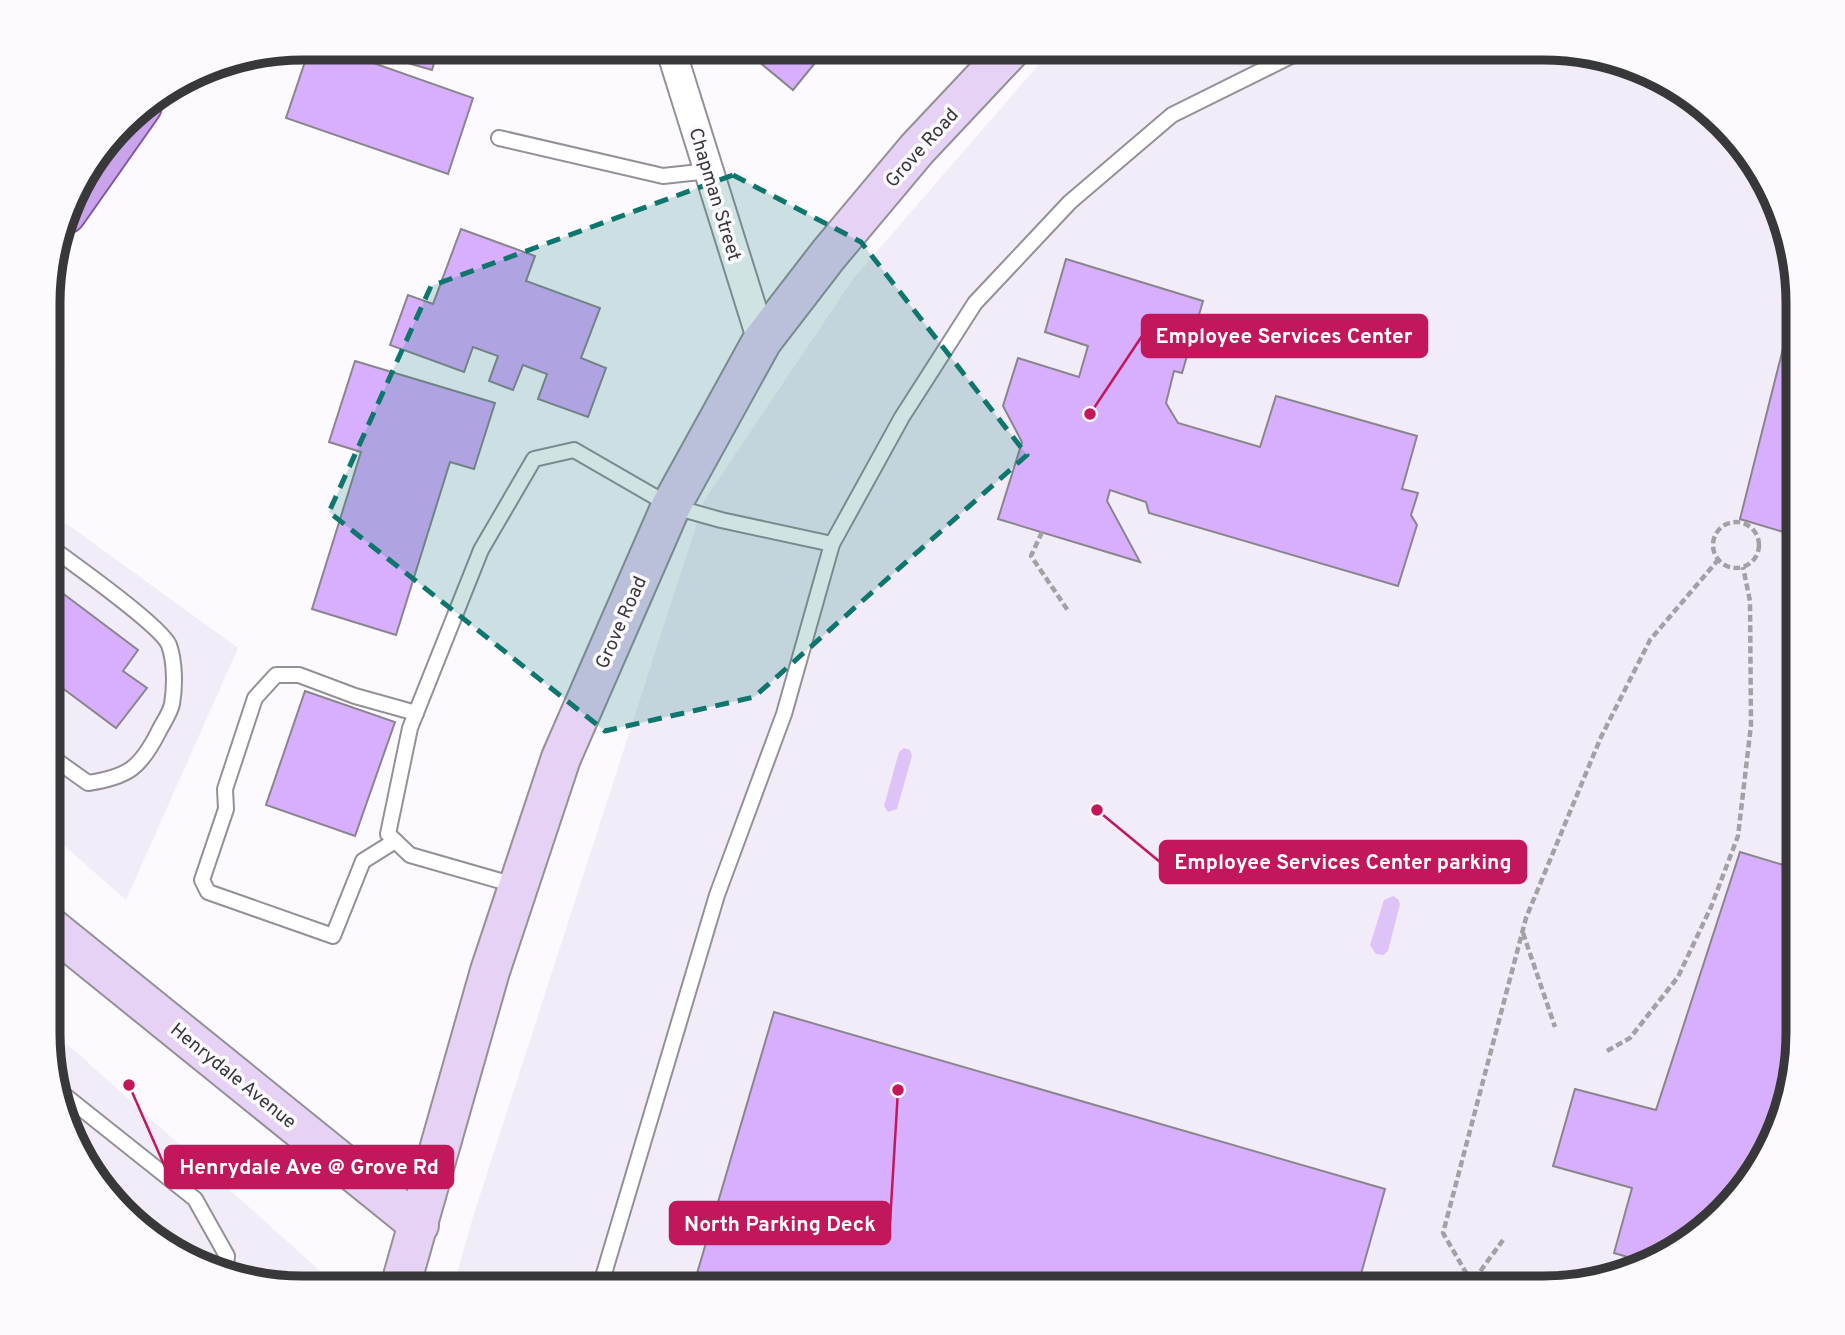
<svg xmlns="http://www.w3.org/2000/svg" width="1845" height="1335" font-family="Overpass,sans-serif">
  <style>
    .built { fill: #f2ecf9 }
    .green { fill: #ddc3f8 }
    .building { fill: #d7affe; stroke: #89868b; stroke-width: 2 }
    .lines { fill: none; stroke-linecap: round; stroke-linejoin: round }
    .lane-casing { stroke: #939096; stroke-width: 18 }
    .street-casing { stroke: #939096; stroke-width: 32 }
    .secondary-casing { stroke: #939096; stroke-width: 42 }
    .primary-casing { stroke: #8057a3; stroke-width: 42 }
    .path { stroke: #a3a1a5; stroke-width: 4.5; stroke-dasharray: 7 3.5; stroke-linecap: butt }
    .lane { stroke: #fff; stroke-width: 14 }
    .street { stroke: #fff; stroke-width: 28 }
    .secondary { stroke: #e5d2f4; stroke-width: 38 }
    .primary { stroke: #caa4ea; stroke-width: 38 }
    .marked { fill: #0f766e; fill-opacity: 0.2; stroke: #0f766e; stroke-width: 5; stroke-dasharray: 14 9; stroke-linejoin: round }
    .labels { text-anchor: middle; stroke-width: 7; stroke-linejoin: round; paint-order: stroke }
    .street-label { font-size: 19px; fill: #383739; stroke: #fcf9ff }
    .rim { fill: none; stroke: #383739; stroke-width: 9 }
    .leader { fill: none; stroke: #c2185b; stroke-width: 2.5 }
    .callout-dot { fill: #c2185b; stroke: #fcf9ff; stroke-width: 2.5 }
    .callout { fill: #c2185b; stroke: #c2185b; stroke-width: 2.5 }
    .callout-label { font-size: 21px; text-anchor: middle; font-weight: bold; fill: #fff }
  </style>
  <rect width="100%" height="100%" fill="#fcf9ff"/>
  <!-- built -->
  <g class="built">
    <polygon points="1053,48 1559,48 1640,67 1698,100 1771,189 1797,286 1797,1049 1784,1115 1745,1188 1655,1262 1543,1288 453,1287 473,1217 704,501 853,279"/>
    <polygon points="49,511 238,648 126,900 49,832"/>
    <polygon points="49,1031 74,1050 338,1287 286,1287 220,1274 147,1235 81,1160 49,1065"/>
  </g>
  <!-- green -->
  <g class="green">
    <polygon points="904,748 910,750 912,756 897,809 888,812 884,806 899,752"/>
    <polygon points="1393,896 1398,899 1400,904 1388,951 1383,955 1376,954 1370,945 1384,900"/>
  </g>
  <!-- building -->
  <g class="building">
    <polygon points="310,47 328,47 473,98 448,174 286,118"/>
    <polygon points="382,47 439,47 432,70 380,55"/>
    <polygon points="741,47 828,47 793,90"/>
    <polygon points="461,229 535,256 526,281 600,308 581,358 606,368 588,417 538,399 547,374 523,365 513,390 489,381 498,356 473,347 464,372 390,345 408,295 433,304"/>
    <polygon points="1066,259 1203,301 1182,373 1174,371 1166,403 1178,423 1260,447 1276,396 1417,436 1402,489 1418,493 1411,515 1417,525 1398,586 1149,513 1146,502 1110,490 1107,501 1140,562 998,519 1022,442 1003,406 1018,358 1079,377 1088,346 1045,332"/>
    <polygon points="1797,293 1797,536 1740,519"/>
    <polygon points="355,361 495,403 474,469 450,462 396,635 312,609 361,452 329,442"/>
    <polygon points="49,583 138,650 123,671 147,688 116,728 49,678"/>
    <polygon points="305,691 395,722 355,836 266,805"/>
    <polygon points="1740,852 1797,869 1797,1049 1784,1115 1745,1188 1655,1262 1648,1263 1614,1253 1632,1188 1553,1166 1575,1089 1656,1110"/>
    <polygon points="774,1012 1385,1189 1357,1288 693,1287"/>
  </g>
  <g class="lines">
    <!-- lane casing -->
    <g class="lane-casing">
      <g id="lane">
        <polyline points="499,138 663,176 709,171"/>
        <path d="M49,546C71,562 161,626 169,645C175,662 175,687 172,704C170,714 162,724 158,733C140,768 128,777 88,783L53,758"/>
        <polyline points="395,841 363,861 333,936 208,892 202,880 226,809 225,789 255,698 276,675 299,675 355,696 416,713"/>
        <polyline points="518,886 410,855 388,834 410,728 481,550 534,459 574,450 671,506 721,520 832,544"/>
        <polyline points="58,1090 195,1199 227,1256 225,1275"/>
        <polyline points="600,1287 717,895 784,714 832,544 902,417 975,303 1070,202 1172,115 1307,48"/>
      </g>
    </g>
    <!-- street casing -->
    <g class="street-casing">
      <polyline id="street" points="670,47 762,341"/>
    </g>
    <!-- secondary casing -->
    <g class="secondary-casing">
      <g id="secondary">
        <polyline points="49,926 419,1225"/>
        <polyline points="400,1287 490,971 561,758 671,506 762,341 829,254 917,149 1012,48"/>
      </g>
    </g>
    <!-- primary casing -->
    <g class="primary-casing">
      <polyline id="primary" points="66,214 142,106"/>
    </g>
    <!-- path -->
    <g class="path">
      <circle cx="1736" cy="545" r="23"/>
      <polyline points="1042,532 1031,556 1069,612"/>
      <polyline points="1523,933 1555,1027"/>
      <polyline points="1607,1051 1630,1038 1678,977 1711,907 1738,836 1751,725 1750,601 1743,567"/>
      <polyline points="1472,1283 1443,1233 1526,918 1601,737 1650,640 1718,560"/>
      <polyline points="1468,1288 1503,1240"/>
    </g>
    <!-- lane -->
    <use href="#lane" class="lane"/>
    <!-- street -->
    <use href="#street" class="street"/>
    <!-- secondary -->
    <use href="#secondary" class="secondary"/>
    <!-- primary -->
    <use href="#primary" class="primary"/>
  </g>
  <!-- marked area -->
  <path class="marked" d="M733,175L861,242L1027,455L754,697L605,731L329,512L431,286Z"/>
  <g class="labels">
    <!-- street labels -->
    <g class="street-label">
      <text transform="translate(921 147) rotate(-48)" y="7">Grove Road</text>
      <text transform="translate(716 194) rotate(73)" y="7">Chapman Street</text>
      <text transform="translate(620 622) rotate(-66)" y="7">Grove Road</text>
      <text transform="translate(234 1075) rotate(39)" y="7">Henrydale Avenue</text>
    </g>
  </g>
  <!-- crop -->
  <path d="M0 0H1845V1335H0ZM303 60H1543A243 243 0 0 1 1786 303V1033A243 243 0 0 1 1543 1276H303A243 243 0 0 1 60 1033V303A243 243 0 0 1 303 60Z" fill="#fcf9ff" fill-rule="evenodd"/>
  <path class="rim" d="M303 60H1543A243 243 0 0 1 1786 303V1033A243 243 0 0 1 1543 1276H303A243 243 0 0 1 60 1033V303A243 243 0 0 1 303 60Z"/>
  <!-- callouts -->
  <path class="leader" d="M1090 414L1142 336M1097 810L1160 862M129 1085L165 1167M898 1090L890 1223"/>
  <g class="callout-dot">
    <circle cx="1090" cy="414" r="7"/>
    <circle cx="1097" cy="810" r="7"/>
    <circle cx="129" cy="1085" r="7"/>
    <circle cx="898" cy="1090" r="7"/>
  </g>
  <g class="callout">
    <rect x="1142" y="315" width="285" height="42" rx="7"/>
    <rect x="1160" y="841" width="366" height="42" rx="7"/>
    <rect x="165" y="1146" width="288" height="42" rx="7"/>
    <rect x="670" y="1202" width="220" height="42" rx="7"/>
  </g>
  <g class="callout-label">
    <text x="1284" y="343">Employee Services Center</text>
    <text x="1343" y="869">Employee Services Center parking</text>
    <text x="309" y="1174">Henrydale Ave @ Grove Rd</text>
    <text x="780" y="1231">North Parking Deck</text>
  </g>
</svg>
